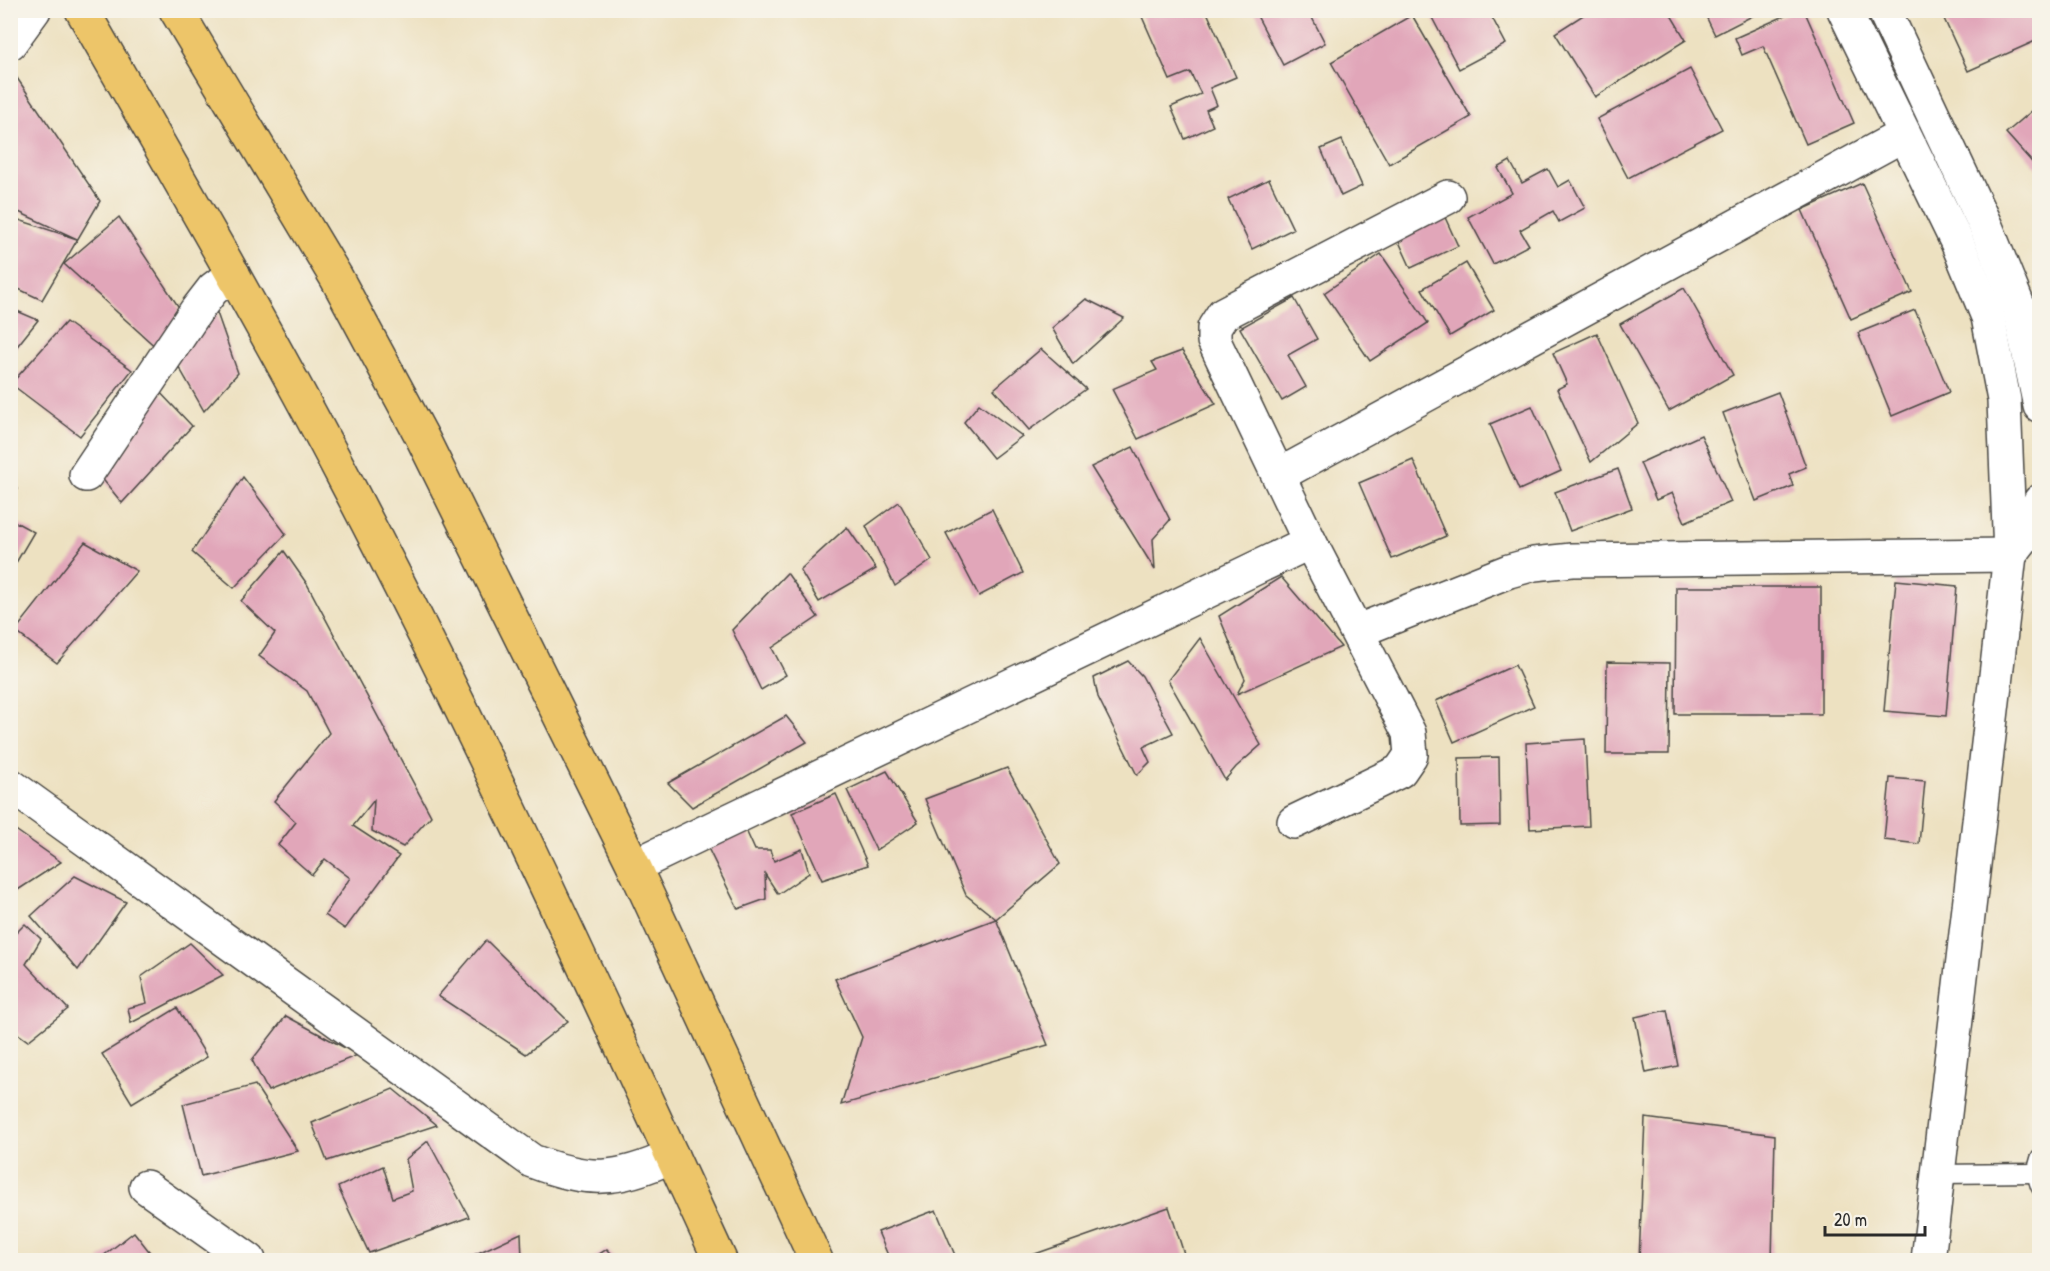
<svg xmlns="http://www.w3.org/2000/svg" width="2050" height="1271" font-family="'Patrick Hand',sans-serif">
  <style>
    .building { fill: #e1a6b9 }
    .lines { fill: none; stroke-linecap: round; stroke-linejoin: round }
    .service-casing { stroke: #484642; stroke-width: 21 }
    .minor-casing { stroke: #484642; stroke-width: 36 }
    .tertiary-casing { stroke: #484642; stroke-width: 36 }
    .primary-casing { stroke: #484642; stroke-width: 36 }
    .service { stroke: #fff; stroke-width: 18 }
    .minor { stroke: #fff; stroke-width: 33 }
    .tertiary { stroke: #fff; stroke-width: 33 }
    .primary { stroke: #edc569; stroke-width: 33 }
  </style>
  <rect width="100%" height="100%" fill="#f7f3e8"/>
  <filter id="ink" filterUnits="userSpaceOnUse"><feTurbulence type="fractalNoise" baseFrequency=".0167" numOctaves="2"/><feDisplacementMap in="SourceGraphic" scale="12" xChannelSelector="R" yChannelSelector="G"/><feConvolveMatrix kernelMatrix="1 2 1 2 8 2 1 2 1" color-interpolation-filters="sRGB"/></filter>
  <filter id="wash" filterUnits="userSpaceOnUse"><feTurbulence type="fractalNoise" baseFrequency=".008" numOctaves="4" result="noise"/><feDisplacementMap in="SourceGraphic" scale="24" xChannelSelector="R" yChannelSelector="G"/><feGaussianBlur stdDeviation="1.35" result="paint"/><feColorMatrix in="noise" values="0 0 0 0 0 0 0 0 0 0 0 0 0 0 0 0 0 1.4 0 .05"/><feComposite in="paint" operator="in"/></filter>
  <g filter="url(#wash)">
    <rect width="100%" height="100%" fill="#ede1c1"/>
    <g id="blocks">
      <!-- building -->
      <g class="building">
        <polygon points="1139,10 1206,10 1236,77 1210,88 1217,105 1206,110 1213,126 1185,139 1171,107 1201,94 1190,72 1170,80"/>
        <polygon points="1254,10 1308,10 1325,43 1283,65"/>
        <polygon points="1428,10 1488,10 1506,44 1459,69"/>
        <polygon points="1591,10 1668,10 1686,40 1595,97 1555,33"/>
        <polygon points="1703,10 1764,10 1715,35"/>
        <polygon points="1798,10 1804,10 1854,123 1806,144 1763,46 1742,55 1735,38"/>
        <polygon points="1940,10 2036,10 2040,18 2040,39 1968,71"/>
        <polygon points="1412,15 1471,117 1389,164 1331,62"/>
        <polygon points="1690,69 1722,129 1628,178 1597,119"/>
        <polygon points="17,78 100,201 42,300 10,285 10,217 77,239 10,208 10,90"/>
        <polygon points="2040,104 2040,171 2006,133"/>
        <polygon points="1342,140 1362,186 1341,196 1321,149"/>
        <polygon points="1510,161 1522,183 1548,169 1558,187 1570,180 1585,208 1559,222 1553,211 1520,230 1529,245 1493,264 1468,217 1512,193 1498,168"/>
        <polygon points="1269,179 1293,229 1252,249 1228,199"/>
        <polygon points="1862,183 1912,292 1851,319 1802,210"/>
        <polygon points="1443,213 1458,246 1411,268 1396,235"/>
        <polygon points="119,217 180,309 159,350 64,264"/>
        <polygon points="1381,254 1428,323 1370,361 1324,293"/>
        <polygon points="1466,263 1494,310 1450,336 1422,289"/>
        <polygon points="1684,288 1733,375 1669,411 1620,324"/>
        <polygon points="1294,298 1317,339 1288,355 1306,387 1282,401 1240,328"/>
        <polygon points="1086,299 1124,318 1073,364 1052,328"/>
        <polygon points="10,308 38,320 10,355"/>
        <polygon points="216,310 238,373 204,411 175,360"/>
        <polygon points="1915,310 1949,392 1892,416 1858,333"/>
        <polygon points="66,322 132,370 80,436 11,384"/>
        <polygon points="1597,333 1638,423 1591,462 1557,389 1567,384 1553,353"/>
        <polygon points="1041,349 1086,389 1029,430 994,389"/>
        <polygon points="1182,351 1216,404 1138,439 1112,389 1157,370 1152,362"/>
        <polygon points="156,388 192,426 122,503 96,471"/>
        <polygon points="1778,392 1806,467 1789,474 1793,486 1756,501 1723,413"/>
        <polygon points="979,404 1022,436 993,458 964,422"/>
        <polygon points="1532,406 1561,471 1519,490 1490,424"/>
        <polygon points="1701,435 1731,502 1685,522 1672,493 1656,500 1640,463"/>
        <polygon points="1133,447 1170,520 1153,539 1155,570 1091,467"/>
        <polygon points="1413,460 1446,536 1392,559 1359,483"/>
        <polygon points="1618,469 1632,508 1570,531 1555,492"/>
        <polygon points="243,477 286,534 234,588 192,552"/>
        <polygon points="10,485 18,489 10,501"/>
        <polygon points="899,502 932,560 895,586 866,526"/>
        <polygon points="992,509 1023,573 979,596 946,533"/>
        <polygon points="10,519 34,532 10,573"/>
        <polygon points="847,527 876,569 819,602 800,570"/>
        <polygon points="85,542 137,571 57,663 15,631"/>
        <polygon points="284,551 307,584 431,816 403,847 372,831 374,800 353,826 399,856 345,929 325,915 350,878 325,859 312,875 278,845 296,822 274,801 329,733 307,691 259,656 275,633 241,601"/>
        <polygon points="787,573 818,617 772,648 786,675 761,690 732,630"/>
        <polygon points="1281,577 1341,647 1237,694 1245,679 1219,616"/>
        <polygon points="1896,580 1957,586 1946,716 1884,711"/>
        <polygon points="1676,587 1821,587 1821,714 1675,714"/>
        <polygon points="1200,638 1261,745 1236,767 1225,780 1168,680"/>
        <polygon points="1128,661 1142,676 1173,733 1143,747 1150,762 1137,775 1098,697 1094,678"/>
        <polygon points="1607,662 1670,663 1669,754 1606,754"/>
        <polygon points="1515,665 1534,706 1454,742 1436,701"/>
        <polygon points="786,716 807,742 692,807 668,783"/>
        <polygon points="1585,739 1589,826 1530,829 1526,743"/>
        <polygon points="1499,757 1500,825 1460,826 1459,758"/>
        <polygon points="1007,768 1060,864 996,919 1048,1045 841,1105 862,1037 835,979 996,919 966,895 925,799"/>
        <polygon points="887,771 918,822 876,850 847,790"/>
        <polygon points="1890,778 1925,781 1919,844 1884,840"/>
        <polygon points="836,794 868,865 822,880 792,813"/>
        <polygon points="10,826 61,862 10,895"/>
        <polygon points="745,828 755,850 770,850 774,861 802,849 809,873 778,894 765,874 766,899 738,909 708,848"/>
        <polygon points="75,876 126,902 78,970 31,916"/>
        <polygon points="25,924 41,939 26,964 68,1009 28,1041 10,1028 10,939"/>
        <polygon points="486,940 568,1021 526,1054 438,996"/>
        <polygon points="190,943 223,975 131,1023 128,1008 147,1003 141,977"/>
        <polygon points="177,1008 207,1057 132,1103 102,1054"/>
        <polygon points="1667,1010 1678,1066 1646,1073 1635,1017"/>
        <polygon points="286,1016 358,1055 268,1091 252,1060"/>
        <polygon points="255,1085 298,1151 201,1176 183,1104"/>
        <polygon points="393,1089 437,1125 327,1161 312,1123"/>
        <polygon points="1645,1118 1775,1135 1772,1260 1639,1260"/>
        <polygon points="428,1141 469,1217 369,1253 338,1187 383,1166 393,1198 412,1191 406,1159"/>
        <polygon points="1169,1207 1186,1260 1018,1260"/>
        <polygon points="936,1210 957,1260 890,1260 878,1232"/>
        <polygon points="134,1232 156,1260 98,1260"/>
        <polygon points="521,1233 522,1260 463,1260"/>
        <polygon points="607,1249 618,1260 590,1260"/>
      </g>
    </g>
  </g>
  <g filter="url(#ink)">
    <use href="#blocks" fill-opacity="0" stroke="#484642" stroke-width="1.5"/>
    <g class="lines">
      <!-- service casing -->
      <g class="service-casing">
        <g id="service">
          <polyline points="2040,1159 2036,1173 2040,1186"/>
          <polyline points="1938,1174 2036,1173"/>
        </g>
      </g>
      <!-- minor casing -->
      <g class="minor-casing">
        <g id="minor">
          <polyline points="10,43 34,10"/>
          <polyline points="86,475 196,311 213,289 233,274"/>
          <polyline points="1279,475 1903,135"/>
          <polyline points="1358,631 1509,571 1534,564 1572,560 2010,555"/>
          <path d="M10,785L532,1161C588,1182 616,1182 672,1156"/>
          <polyline points="1294,822 1400,771 1411,755 1409,733 1310,542 1214,341 1214,328 1223,314 1448,197"/>
          <polyline points="634,866 1310,542"/>
          <polyline points="146,1187 249,1260"/>
        </g>
      </g>
      <!-- tertiary casing -->
      <g class="tertiary-casing">
        <g id="tertiary">
          <polyline points="1844,10 1957,242 1988,317 2004,400 2010,555 1928,1260"/>
          <polyline points="1884,10 1987,229 2019,308 2040,406"/>
          <polyline points="2010,555 2027,533 2040,501"/>
        </g>
      </g>
      <!-- primary casing -->
      <g class="primary-casing">
        <g id="primary">
          <path d="M82,10C170,164 259,316 341,472C477,730 598,996 720,1260"/>
          <polyline points="176,10 336,277 421,435 634,866 816,1260"/>
        </g>
      </g>
      <!-- service -->
      <use href="#service" class="service"/>
      <!-- minor -->
      <use href="#minor" class="minor"/>
      <!-- tertiary -->
      <use href="#tertiary" class="tertiary"/>
      <!-- primary -->
      <use href="#primary" class="primary"/>
    </g>
  </g>
  <!-- margin -->
  <rect width="2050" height="1271" fill="none" stroke="#f7f3e8" stroke-width="36"/>
  <!-- scale -->
  <path d="M1825 1226v9h100v-9" fill="none" stroke="#2b2b2b" stroke-width="3"/>
  <text x="1834" y="1226" font-size="18" fill="#2b2b2b" stroke="#f7f3e8" stroke-width="4.5" paint-order="stroke">20 m</text>
</svg>
